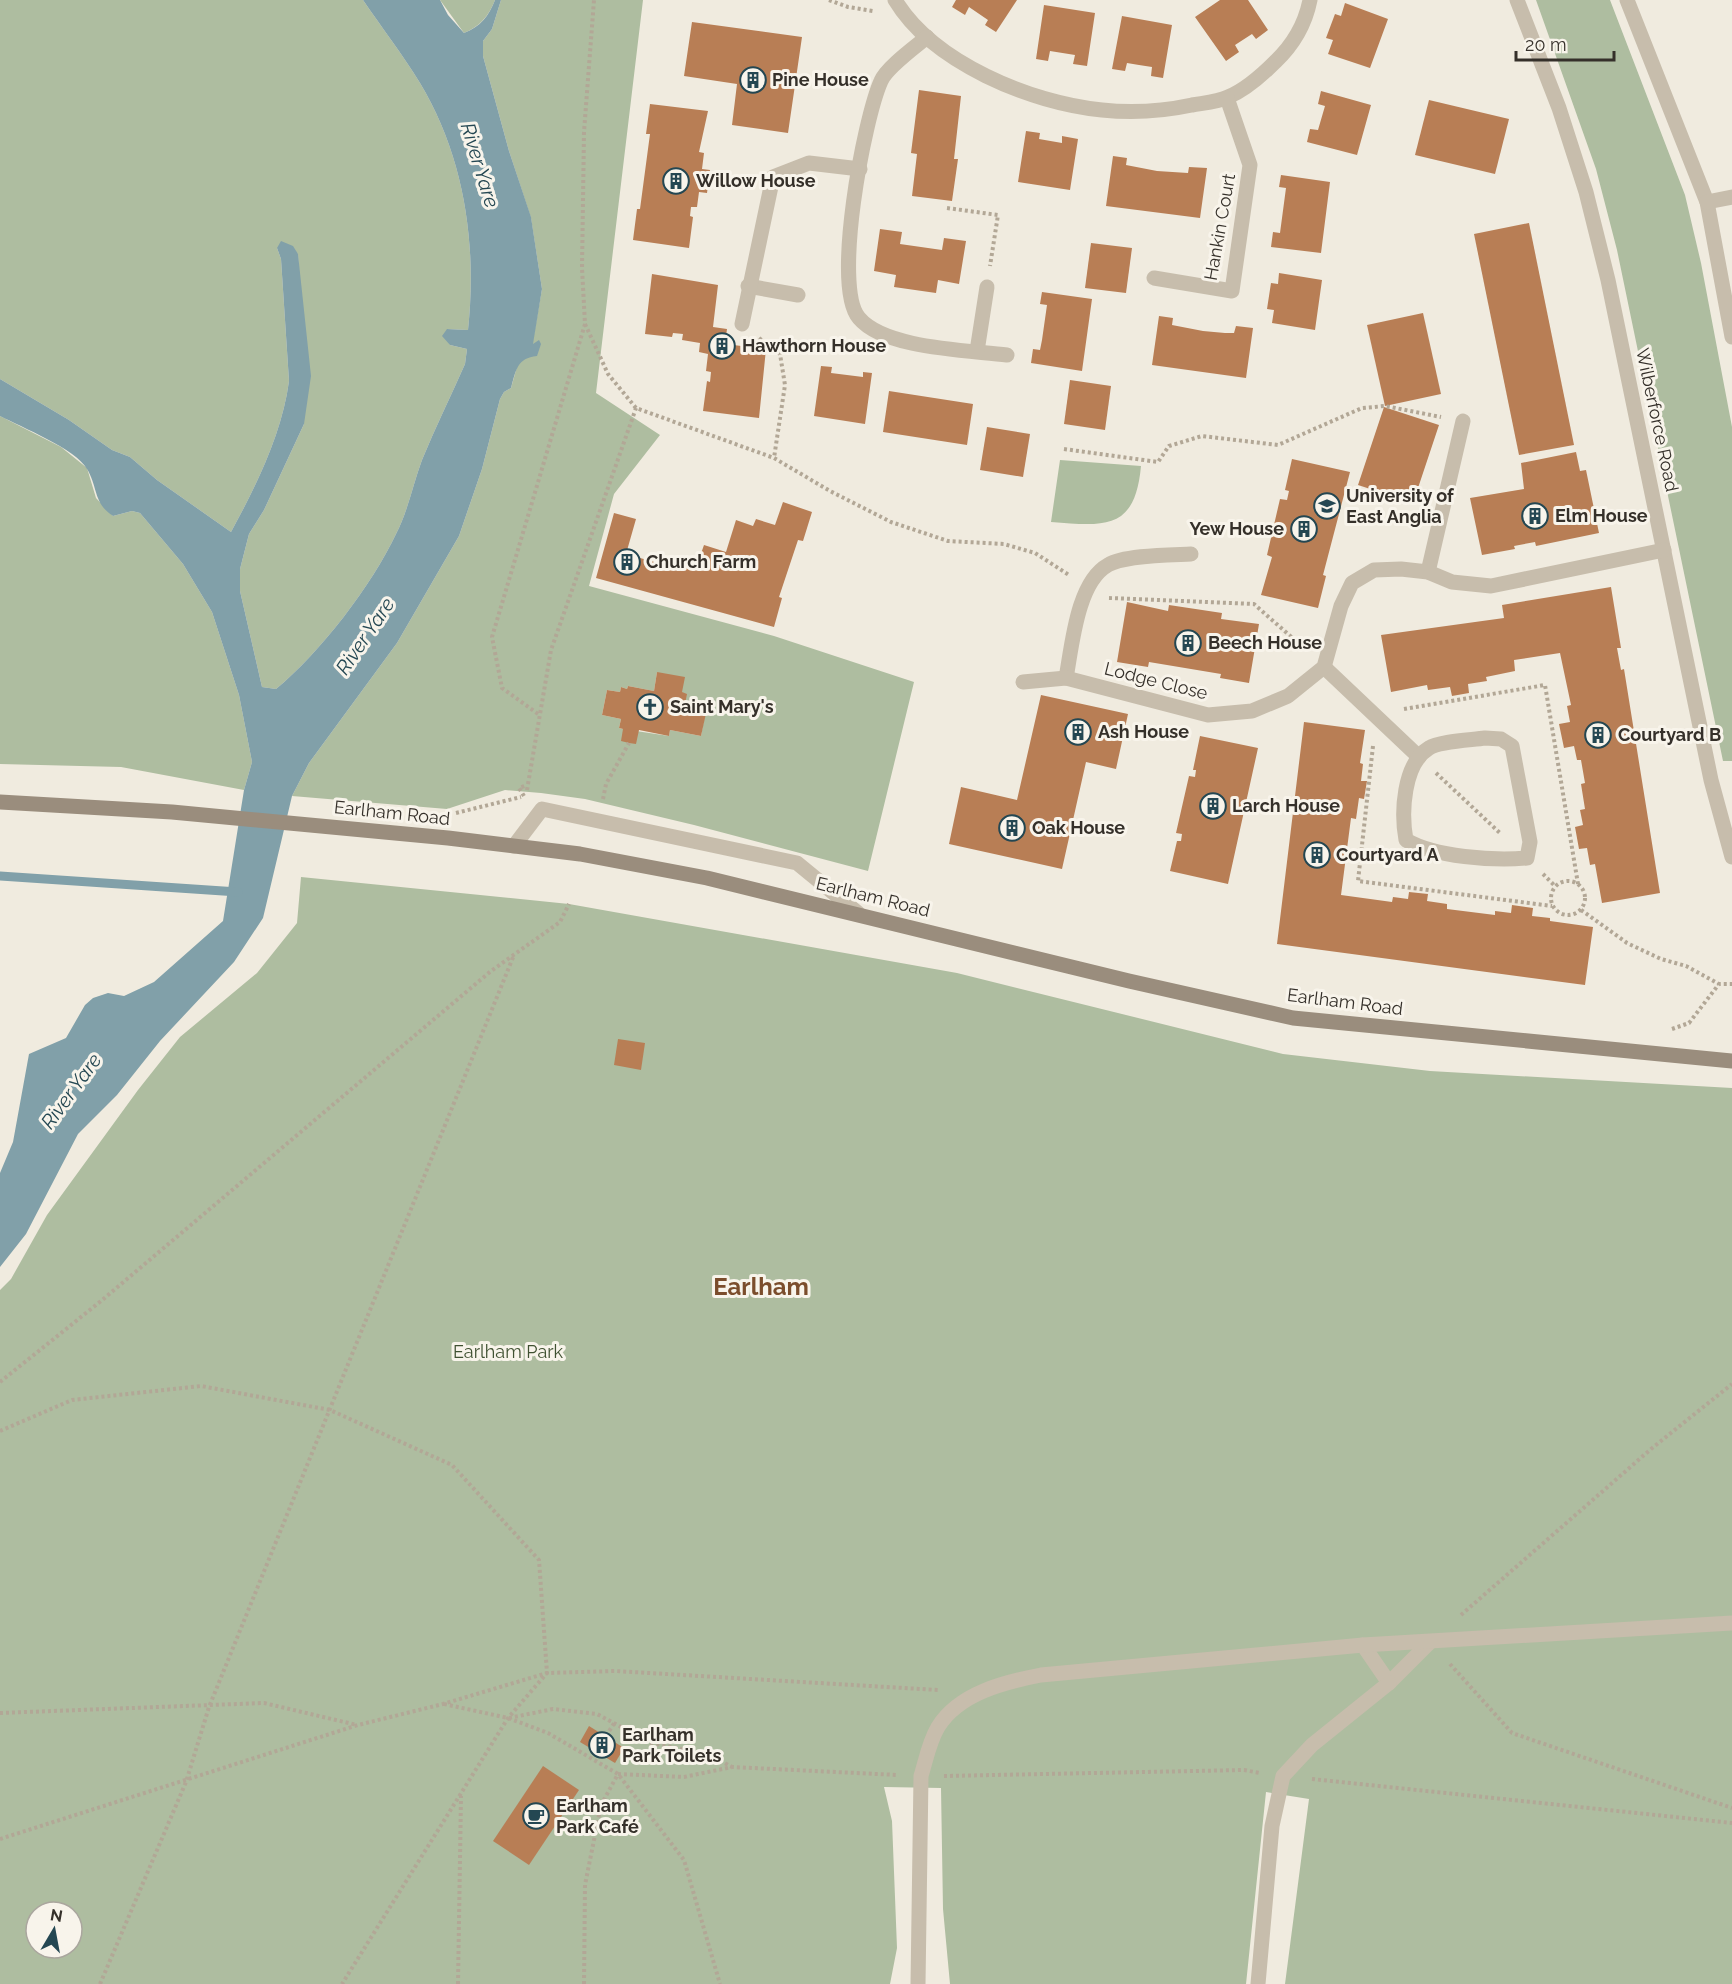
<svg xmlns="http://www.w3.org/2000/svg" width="1732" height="1984" font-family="Raleway,sans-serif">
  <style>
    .green { fill: #aebda0; fill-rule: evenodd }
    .water { fill: #81a0a9 }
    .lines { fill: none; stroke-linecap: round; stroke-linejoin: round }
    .stream { stroke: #81a0a9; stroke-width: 9 }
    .building { fill: #b87e55 }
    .path { stroke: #b2a796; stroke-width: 4; stroke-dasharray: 3 3; stroke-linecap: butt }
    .lane { stroke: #c7bdac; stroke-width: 15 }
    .street { stroke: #c7bdac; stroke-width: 15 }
    .secondary { stroke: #9a8d7d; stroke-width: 15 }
    .labels { text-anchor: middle; stroke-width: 6; stroke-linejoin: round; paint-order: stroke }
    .poi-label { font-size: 18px; font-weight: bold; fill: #35302a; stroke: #f8f4eb; text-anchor: start }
    .street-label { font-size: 18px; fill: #35302a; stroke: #f8f4eb }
    .park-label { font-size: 18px; fill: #3f5131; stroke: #f8f4eb }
    .water-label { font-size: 20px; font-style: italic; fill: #244752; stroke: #f8f4eb }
    .district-label { font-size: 24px; font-weight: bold; fill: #7b4d2c; stroke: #f8f4eb }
  </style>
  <rect width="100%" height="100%" fill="#f0ebdf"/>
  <!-- green -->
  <g class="green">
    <path d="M0,0H363C382,28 403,55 420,83C465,158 477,245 468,330L447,329L450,345L467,349L465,364C451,396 435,428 422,460C413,484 408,511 396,534C372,585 320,653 276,689L262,687L240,591V569L249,534L264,510L304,424L298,254L277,248L281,259L289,381C282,434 256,486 231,532L157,480L130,457L112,450L69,420L0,379Z"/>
    <path d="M440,0H495C489,16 479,27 464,33Z"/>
    <path d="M501,0H643L596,393L660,435L614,494L589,586L774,636L914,682L868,871L694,825L585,799L541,793L505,790L447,809L292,796L309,763L397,643L459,536L482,469L500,399L504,392L511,388L518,363L527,357L532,345L542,289L531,218L509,151L483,56V41L492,29ZM657,672L682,692L685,704L706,709L701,736L670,730L669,736L623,729L619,728L621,719L602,715L607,690L620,692L621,687L627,689L628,686L654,691Z"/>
    <polygon points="1536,0 1610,0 1685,195 1701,263 1732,427 1732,761 1723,761 1617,250 1596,169"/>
    <polygon points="0,416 61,447 87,468 96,498 113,516 132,511 140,513 183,564 212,612 239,695 252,762 244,790 121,767 0,764"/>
    <path d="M1060,460L1141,466C1135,531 1105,526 1051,522Z"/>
    <path d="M301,877L569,904L957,973L1283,1054L1430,1071L1732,1088V1984H1285L1309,1799L1266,1792L1246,1984H950L943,1909L941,1788L884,1787L892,1821L897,1948L890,1984H0V1290L11,1279L47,1215L138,1090L180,1037L257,973L297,923ZM36,1912H72V1948H36Z"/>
  </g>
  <!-- water -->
  <path class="water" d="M363,0H440L448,15L464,33C480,27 489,16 495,0H501L492,29L483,41V56L509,151L531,217L542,289L533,344L539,340L541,344L537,356C517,358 516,370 511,388L504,392L500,399L482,469L459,536L397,643L309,763L292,796L263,918L234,962L160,1041L117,1095L78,1134L26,1234L0,1267V1173L13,1142L29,1054L66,1038L85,1005L93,998L108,993L124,996L154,982L223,921L244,790L252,762L239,695L212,612L183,564L140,513L132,511L113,516C93,503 98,487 87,469C76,449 21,427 0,416V379L69,420L112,450L130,457L157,480L231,532C256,486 282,434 289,381L281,259L277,248L281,241L293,246L298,254L311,376L304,424L264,510L249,534L240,569V591L262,687L276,689C320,653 372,585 396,534C408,511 413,484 422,460C435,428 451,396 465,364L467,349L450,345L442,336L447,329L468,330C477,245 465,158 420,83C403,55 382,28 363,0Z"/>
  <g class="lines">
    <!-- stream -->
    <polyline class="stream" points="0,876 238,892"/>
  </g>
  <!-- building -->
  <g class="building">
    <polygon points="956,0 1017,0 996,32 985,25 988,20 969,7 965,15 952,7"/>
    <polygon points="1220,0 1248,0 1268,30 1256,39 1252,34 1235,45 1239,52 1226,61 1195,17"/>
    <polygon points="1345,3 1388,19 1370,68 1328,54 1333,40 1326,38 1335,14 1341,16"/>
    <polygon points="1044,5 1095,13 1087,66 1073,64 1075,55 1050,51 1048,61 1036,59"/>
    <polygon points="1122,16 1172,25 1163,78 1151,76 1152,67 1139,65 1127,63 1125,71 1112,69"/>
    <polygon points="692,22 802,37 788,133 732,125 737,84 684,76"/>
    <polygon points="919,90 961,96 954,159 958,159 952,201 912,196 917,154 911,153"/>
    <polygon points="1321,91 1371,105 1357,155 1307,142 1310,129 1318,130 1325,106 1318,104"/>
    <polygon points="1429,100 1509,119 1495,174 1415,155"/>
    <polygon points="650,104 708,111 699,152 704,153 702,169 710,170 707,193 699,192 697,207 691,207 690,216 693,217 689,248 633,240 637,209 640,209 650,134 646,134"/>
    <polygon points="1026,131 1040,133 1039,139 1062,143 1062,136 1078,139 1070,190 1018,182"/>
    <polygon points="1113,156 1127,158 1126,165 1157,171 1188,173 1189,167 1207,168 1200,218 1106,206"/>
    <polygon points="1281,175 1330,182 1321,253 1271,247 1273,232 1280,233 1286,188 1279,187"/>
    <polygon points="1529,223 1574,445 1519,455 1474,234"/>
    <polygon points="880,229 902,232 900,244 942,250 944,238 966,241 959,284 938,280 936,293 894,287 896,275 874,271"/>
    <polygon points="1091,243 1132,248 1126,293 1085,288"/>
    <polygon points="1279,273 1322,280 1315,330 1272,323 1274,310 1267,309 1271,283 1278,284"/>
    <polygon points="652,274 718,285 713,327 727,329 725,344 766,349 759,418 703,411 707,381 710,382 711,372 706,371 708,354 699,352 700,343 682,340 683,334 673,333 672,337 645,334"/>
    <polygon points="1042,292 1092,299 1082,371 1031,363 1033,349 1040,350 1042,340 1047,305 1040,304"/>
    <polygon points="1423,313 1441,394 1385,406 1367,325"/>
    <polygon points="1159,316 1173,318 1172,325 1203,331 1225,333 1234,333 1236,326 1253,328 1246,378 1152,365"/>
    <polygon points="821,366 832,367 831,373 863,377 863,372 872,373 865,424 814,416"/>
    <polygon points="1070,380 1111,386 1105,430 1064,424"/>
    <polygon points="889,391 973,404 967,445 883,432"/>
    <polygon points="1384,407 1439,425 1413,503 1358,485"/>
    <polygon points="987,427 1030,434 1023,477 980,470"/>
    <polygon points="1576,452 1580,471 1586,470 1599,533 1536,546 1535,542 1514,546 1515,549 1482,555 1470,498 1524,489 1521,463"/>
    <polygon points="1292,459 1350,472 1323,575 1326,576 1318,608 1261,595 1272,557 1267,555 1280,499 1287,500 1289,491 1285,490"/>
    <polygon points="783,502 812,512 803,541 798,540 779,597 782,598 774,627 596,578 614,513 636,519 626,554 679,569 682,559 697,565 704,545 726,552 736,520 753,526 756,519 775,525"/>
    <polygon points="1611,587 1621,648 1617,648 1621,670 1624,669 1660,893 1602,903 1595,864 1590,865 1587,848 1579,849 1575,827 1583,825 1580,810 1585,809 1581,784 1585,783 1581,760 1577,760 1574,746 1564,748 1559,724 1570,722 1567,706 1571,705 1560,653 1514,660 1515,671 1486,677 1487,681 1468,684 1469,693 1452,696 1450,687 1428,690 1427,685 1391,692 1381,635 1504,618 1502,605"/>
    <polygon points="1127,602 1168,611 1169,605 1222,613 1221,619 1259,624 1249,683 1220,678 1221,674 1149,662 1148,667 1117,662"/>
    <polygon points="657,672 685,677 682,692 687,694 685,704 707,709 701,736 670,730 669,736 639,730 636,744 629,743 621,741 623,729 619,728 621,719 602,715 607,690 620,692 621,687 627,689 628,686 654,691"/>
    <polygon points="1041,695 1128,714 1116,769 1086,762 1062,869 949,844 961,787 1017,800"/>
    <polygon points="1304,722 1365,730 1360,763 1363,764 1361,781 1367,781 1364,799 1359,798 1356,819 1351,818 1341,895 1392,902 1393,897 1408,899 1409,892 1428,894 1427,901 1447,904 1447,909 1495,915 1495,911 1511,913 1512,905 1533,908 1532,916 1550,918 1550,921 1593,927 1585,985 1277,944"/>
    <polygon points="1200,736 1258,748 1228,884 1170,871 1177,841 1181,841 1182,834 1176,833 1189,776 1195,777 1196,770 1193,770"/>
    <polygon points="618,1039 645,1043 641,1070 614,1065"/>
    <polygon points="589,1726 624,1748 615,1763 580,1742"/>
    <polygon points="543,1766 579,1790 529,1865 493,1841"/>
  </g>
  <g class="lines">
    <!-- path -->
    <g class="path">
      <polyline points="829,0 848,7 873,11"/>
      <polyline points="947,208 998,215 990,266"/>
      <polyline points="585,324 608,374 636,408 774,458 830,491 891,522 948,541 1004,544 1035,553 1069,575"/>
      <polyline points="759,338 780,354 785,385 774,458"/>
      <polyline points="1064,449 1158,462 1169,446 1202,436 1278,445 1362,408 1385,406 1441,417"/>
      <polyline points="1109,598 1254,604 1306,650"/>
      <polyline points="1404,709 1545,685 1578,884"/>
      <polyline points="538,714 502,688 492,637 585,324 582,268 584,132 594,0"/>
      <polyline points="1373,746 1358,881 1552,906"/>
      <polyline points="1436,773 1501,834"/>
      <polyline points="527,790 551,650 636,408"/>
      <polyline points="524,796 519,788 527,785"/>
      <polyline points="603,799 606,784 629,743"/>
      <polyline points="456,813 521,797"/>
      <polyline points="1543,874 1555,886"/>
      <circle cx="1568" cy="898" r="17"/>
      <polyline points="1581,910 1627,943 1661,959 1686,966 1719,984"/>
      <polyline points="1672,1029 1689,1023 1719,984 1732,984"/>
      <polyline points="0,1382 101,1301 491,971 560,922 569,904"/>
      <polyline points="0,1431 72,1400 201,1386 330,1410 452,1465 539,1560 547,1673 508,1718 342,1984"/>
      <polyline points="1461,1615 1651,1449 1732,1384"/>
      <polyline points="1450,1664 1512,1733 1732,1808"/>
      <polyline points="444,1704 508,1718 548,1733 618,1774 684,1860 720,1984"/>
      <polyline points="0,1713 264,1703 357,1725"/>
      <polyline points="509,1718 553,1709 597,1714 651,1743 708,1754 732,1767"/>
      <polyline points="606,1736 615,1722"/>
      <polyline points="618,1774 684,1777 732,1767 898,1775"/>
      <polyline points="944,1776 1244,1770 1260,1773"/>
      <polyline points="1312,1779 1732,1823"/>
      <polyline points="0,1839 358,1725 443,1704 547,1673 615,1671 938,1690"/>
      <polyline points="100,1984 186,1782 209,1707 514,955"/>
      <polyline points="458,1984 461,1796"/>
      <polyline points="584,1984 585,1885 601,1805 618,1774"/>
    </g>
    <!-- lane -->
    <g class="lane">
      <polyline points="748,286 798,295"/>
      <polyline points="742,324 773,177 809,163 860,169"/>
      <path d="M1066,678C1072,646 1077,582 1108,565C1124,555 1171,555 1191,554"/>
      <polyline points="514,846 542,809 797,863 858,913"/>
      <polyline points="1363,1645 1389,1683 1430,1642"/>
      <path d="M918,1984L921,1776C926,1760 929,1742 938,1727C959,1693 1005,1682 1041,1675L1363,1645L1732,1623"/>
      <polyline points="1258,1984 1272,1826 1283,1776 1312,1745 1389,1683"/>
    </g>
    <!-- street -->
    <g class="street">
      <path d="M895,0C933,63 1031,103 1102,110C1130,113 1164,111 1192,105C1203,103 1218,102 1228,97C1245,90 1262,75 1275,62C1293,45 1305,25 1310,0"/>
      <polyline points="1517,0 1559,108 1586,192 1608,280 1711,780 1732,857"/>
      <polyline points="1627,0 1707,202 1732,337"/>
      <path d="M927,37C915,47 886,68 881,81C864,119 832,287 859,318C885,349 968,350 1007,355"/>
      <polyline points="1707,202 1732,197"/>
      <polyline points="1154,278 1232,291 1250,165 1227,98"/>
      <polyline points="977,351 987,287"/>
      <polyline points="1428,572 1463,421"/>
      <polyline points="1324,667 1419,757"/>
      <polyline points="1023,682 1066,678 1208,715 1252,711 1288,696 1324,667 1341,606 1352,583 1374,570 1401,569 1428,572 1452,582 1491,586 1664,550"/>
      <path d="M1485,738L1501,739L1512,746L1530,842L1527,858C1494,861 1434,857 1406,840C1401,813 1403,764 1429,748C1439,741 1471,740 1485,738Z"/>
    </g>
    <!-- secondary -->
    <polyline class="secondary" points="0,802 172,812 448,838 580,854 707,878 1129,981 1293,1018 1732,1061"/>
  </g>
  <!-- icons -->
  <defs>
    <g id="building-ring" transform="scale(1.35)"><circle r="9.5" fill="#f8f4eb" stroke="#244752" stroke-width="1.5"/><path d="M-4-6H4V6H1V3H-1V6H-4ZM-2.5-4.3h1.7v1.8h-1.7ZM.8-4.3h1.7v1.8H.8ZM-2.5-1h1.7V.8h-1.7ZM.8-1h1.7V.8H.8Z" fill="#244752"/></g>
    <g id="university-ring" transform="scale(1.35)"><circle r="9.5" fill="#f8f4eb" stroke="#244752" stroke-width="1.5"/><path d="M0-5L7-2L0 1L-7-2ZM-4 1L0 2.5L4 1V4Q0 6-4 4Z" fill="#244752"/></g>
    <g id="church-ring" transform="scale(1.35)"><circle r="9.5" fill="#f8f4eb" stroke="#244752" stroke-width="1.5"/><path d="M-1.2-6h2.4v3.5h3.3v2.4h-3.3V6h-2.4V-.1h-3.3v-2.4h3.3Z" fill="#244752"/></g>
    <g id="cafe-ring" transform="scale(1.35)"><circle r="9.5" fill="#f8f4eb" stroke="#244752" stroke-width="1.5"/><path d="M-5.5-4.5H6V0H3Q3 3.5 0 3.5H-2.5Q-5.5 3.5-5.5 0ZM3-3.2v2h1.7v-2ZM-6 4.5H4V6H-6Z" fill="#244752"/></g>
  </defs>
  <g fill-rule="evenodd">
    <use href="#building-ring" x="753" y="80"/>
    <use href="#building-ring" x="676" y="181"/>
    <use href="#building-ring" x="722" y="346"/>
    <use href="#university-ring" x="1327" y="506"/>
    <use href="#building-ring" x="1535" y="516"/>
    <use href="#building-ring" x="1304" y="529"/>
    <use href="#building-ring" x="627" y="562"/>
    <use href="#building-ring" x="1188" y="643"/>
    <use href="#church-ring" x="650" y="707"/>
    <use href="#building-ring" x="1078" y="732"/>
    <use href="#building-ring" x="1598" y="735"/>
    <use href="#building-ring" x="1213" y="806"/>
    <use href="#building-ring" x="1012" y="828"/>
    <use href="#building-ring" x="1317" y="855"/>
    <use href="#building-ring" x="602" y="1745"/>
    <use href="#cafe-ring" x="536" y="1816"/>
  </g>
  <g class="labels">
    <!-- poi labels -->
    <g class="poi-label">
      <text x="772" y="86">Pine House</text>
      <text x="696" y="187">Willow House</text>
      <text x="742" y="352">Hawthorn House</text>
      <text x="1346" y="502">University of<tspan x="1346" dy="21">East Anglia</tspan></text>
      <text x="1555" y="522">Elm House</text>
      <text x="1284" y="535" text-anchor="end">Yew House</text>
      <text x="646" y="568">Church Farm</text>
      <text x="1208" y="649">Beech House</text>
      <text x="670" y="713">Saint Mary's</text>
      <text x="1098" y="738">Ash House</text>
      <text x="1618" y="741">Courtyard B</text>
      <text x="1232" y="812">Larch House</text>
      <text x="1032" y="834">Oak House</text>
      <text x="1336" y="861">Courtyard A</text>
      <text x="622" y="1741">Earlham<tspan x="622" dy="21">Park Toilets</tspan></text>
      <text x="556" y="1812">Earlham<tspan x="556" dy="21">Park Café</tspan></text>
    </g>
    <!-- street labels -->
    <g class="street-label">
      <text transform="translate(1220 227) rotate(-80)" y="6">Hankin Court</text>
      <text transform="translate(1657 420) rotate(78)" y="6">Wilberforce Road</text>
      <text transform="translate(1156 681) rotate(14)" y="6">Lodge Close</text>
      <text transform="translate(392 813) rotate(6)" y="6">Earlham Road</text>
      <text transform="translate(873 897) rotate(14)" y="6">Earlham Road</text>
      <text transform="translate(1345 1002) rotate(7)" y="6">Earlham Road</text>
    </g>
    <!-- park labels -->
    <g class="park-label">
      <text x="508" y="1358">Earlham Park</text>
    </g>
    <!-- water labels -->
    <g class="water-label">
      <text transform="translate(480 165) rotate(73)" y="7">River Yare</text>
      <text transform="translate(365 636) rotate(-56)" y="7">River Yare</text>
      <text transform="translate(71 1091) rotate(-54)" y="7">River Yare</text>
    </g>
    <!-- district labels -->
    <g class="district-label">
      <text x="761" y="1295">Earlham</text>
    </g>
  </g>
  <!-- north arrow -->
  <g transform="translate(54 1930) rotate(10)"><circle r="28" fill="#f8f4eb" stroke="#aaa69e" stroke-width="1.5"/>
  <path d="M0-4.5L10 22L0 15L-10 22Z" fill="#244752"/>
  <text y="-9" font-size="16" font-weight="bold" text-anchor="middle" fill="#35302a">N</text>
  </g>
  <!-- scale -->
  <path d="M1516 51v9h98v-9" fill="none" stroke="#35302a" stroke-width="3"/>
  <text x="1525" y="51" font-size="18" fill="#35302a" stroke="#f8f4eb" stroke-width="4.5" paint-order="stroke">20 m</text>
</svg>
